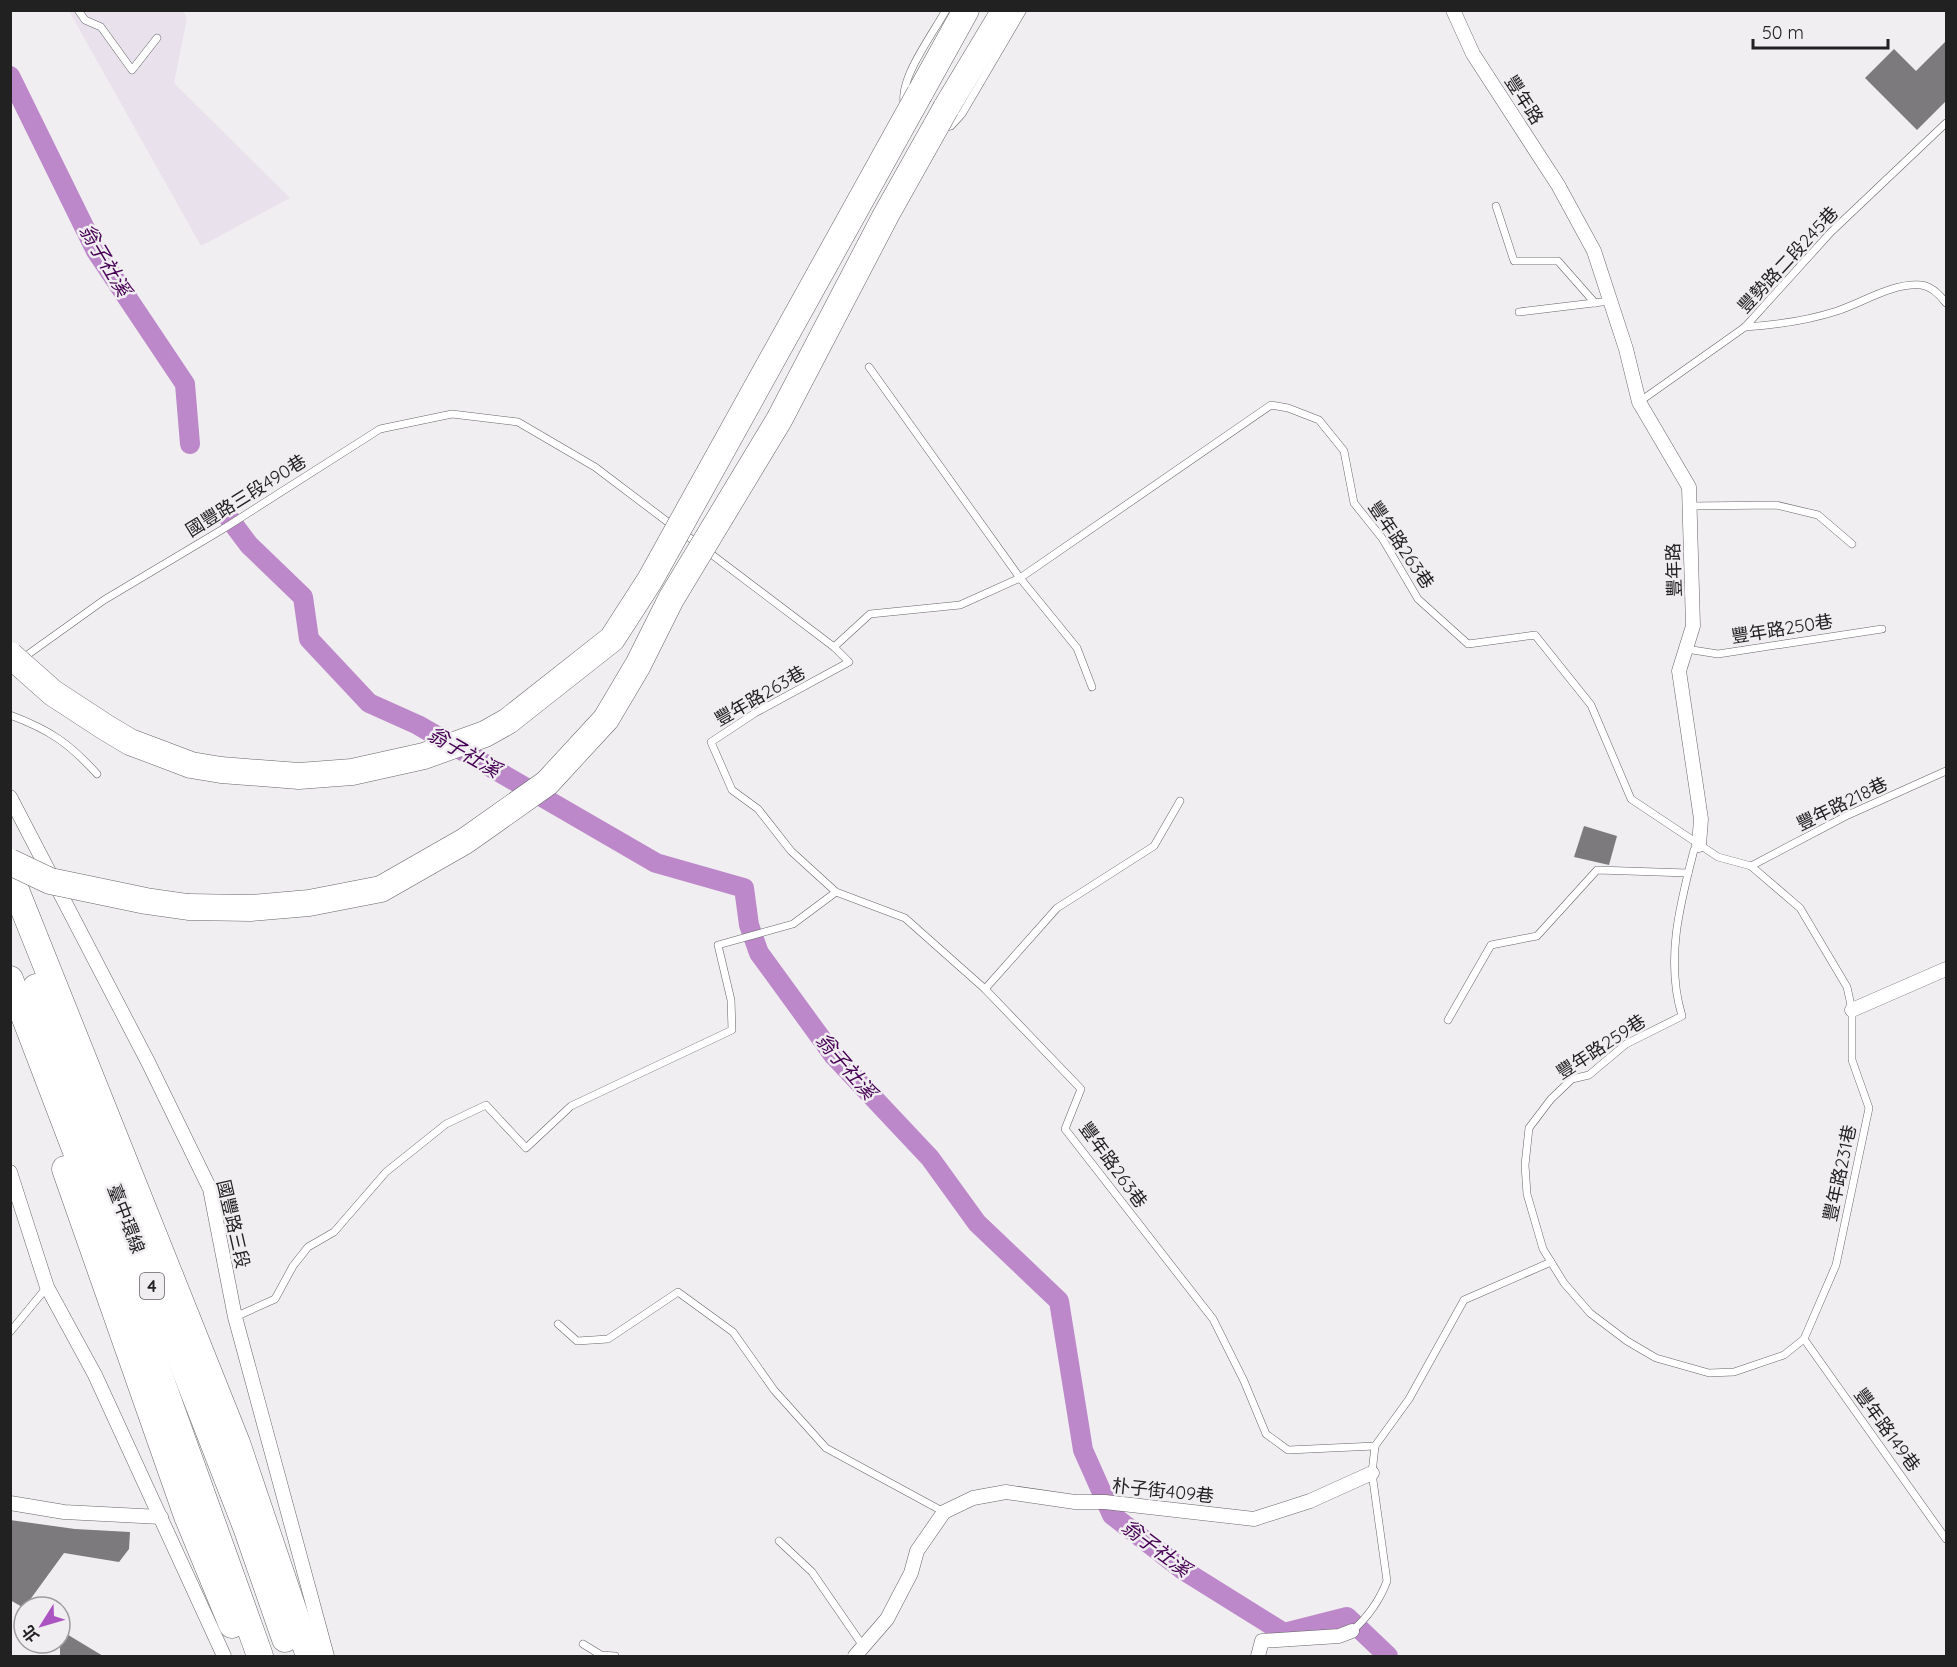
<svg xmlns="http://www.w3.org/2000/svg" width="1957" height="1667" font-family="Quicksand,'Noto Sans TC',sans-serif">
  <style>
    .built { fill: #e9e1eb }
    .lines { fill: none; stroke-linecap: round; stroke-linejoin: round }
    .canal { stroke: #bc88c9; stroke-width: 20 }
    .building { fill: #7d7a7e }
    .lane-casing { stroke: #676468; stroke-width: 8 }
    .street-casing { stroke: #676468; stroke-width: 15 }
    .highway-casing { stroke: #676468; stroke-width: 27 }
    .lane { stroke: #fff; stroke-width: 7 }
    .street { stroke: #fff; stroke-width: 14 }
    .highway { stroke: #fff; stroke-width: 26 }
    .highway-bridge-casing { stroke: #676468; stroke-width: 27; stroke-linecap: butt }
    .highway-bridge { stroke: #fff; stroke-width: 26 }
    .labels { text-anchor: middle; stroke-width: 5; stroke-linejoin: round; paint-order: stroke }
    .shield { fill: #f1eef2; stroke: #605e60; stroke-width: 1.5 }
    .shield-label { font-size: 16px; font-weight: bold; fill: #222122 }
    .street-label { font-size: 18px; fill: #222122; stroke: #f1eef2 }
    .water-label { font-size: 20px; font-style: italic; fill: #460054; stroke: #f1eef2 }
  </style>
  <rect width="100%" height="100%" fill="#f1eef2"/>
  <!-- built -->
  <polygon class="built" points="69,11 183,11 187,18 174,83 290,198 201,246"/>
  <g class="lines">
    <!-- canal -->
    <g class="canal">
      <polyline points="10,76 96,251 185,384 190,444"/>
      <polyline points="228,517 249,545 303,597 309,639 369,703 418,725 656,863 744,888 749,925 759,953 834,1056 930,1158 977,1223 1059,1301 1083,1450 1112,1515 1183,1570 1284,1633 1347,1617 1388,1656"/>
    </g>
  </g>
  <!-- building -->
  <g class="building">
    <polygon points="1947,40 1947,100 1917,130 1865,78 1894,49 1916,71"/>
    <polygon points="1584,826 1617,836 1609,865 1574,857"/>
    <polygon points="10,1520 75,1529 130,1532 129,1549 119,1562 64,1553 24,1608 10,1600"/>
    <polygon points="60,1630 103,1656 60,1656"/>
  </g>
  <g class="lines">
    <!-- lane casing -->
    <g class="lane-casing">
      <g id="lane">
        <polyline points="78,10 85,20 101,27 132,70 157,38"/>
        <path d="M905,107C896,82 933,34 946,10"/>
        <polyline points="944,128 951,126 962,114 1023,10"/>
        <polyline points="1496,206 1514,261 1558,261 1595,303"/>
        <polyline points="1519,312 1610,301"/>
        <path d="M1745,327C1777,325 1806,321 1837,311C1864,302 1892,283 1921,285C1931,286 1940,295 1946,303"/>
        <polyline points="869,367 1020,578 1077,648 1092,687"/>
        <polyline points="1639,402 1745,327 1831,232 1946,123"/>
        <polyline points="1690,506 1776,505 1818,515 1852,544"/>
        <polyline points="682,532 834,647 849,662 755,713 711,742 732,790 758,809 791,851 836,892 905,918 985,989 1081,1089 1065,1129 1213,1319 1244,1381 1266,1434 1288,1450 1375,1446"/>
        <path d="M834,647L870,614L960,605L1020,578L1271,405L1288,408L1319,420L1344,451L1354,503L1382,538L1418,599L1468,644L1535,635L1591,705L1631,799L1718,857L1751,866L1800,908L1847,987L1852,1010V1060L1869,1108L1836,1265L1804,1339L1784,1355L1734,1372L1709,1373L1656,1358L1627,1341L1590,1313L1564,1283L1543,1249L1527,1194L1525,1165L1529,1128L1551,1099L1572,1079L1589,1075L1626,1044L1682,1016C1665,960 1680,904 1694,850L1699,845"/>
        <polyline points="1686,649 1718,654 1882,629"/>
        <polyline points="23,658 104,600 223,529 380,429 452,414 518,422 595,467 673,526"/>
        <path d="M10,715C50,730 69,743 97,774"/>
        <polyline points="1751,866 1848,815 1946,771"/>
        <polyline points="985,989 1057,908 1154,846 1180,801"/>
        <polyline points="1448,1020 1491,945 1537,936 1597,870 1688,873"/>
        <polyline points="235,1317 275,1299 293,1266 308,1247 334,1232 386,1172 446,1124 486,1105 526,1148 571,1106 732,1030 731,1000 718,945 793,924 836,892"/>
        <polyline points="558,1324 577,1341 608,1339 678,1292 733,1332 774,1390 826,1448 944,1512"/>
        <polyline points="10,1332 47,1287"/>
        <polyline points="1804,1339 1946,1539"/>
        <polyline points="779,1541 812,1572 863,1646"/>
        <path d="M1352,1631C1368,1617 1379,1602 1387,1581L1372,1473L1375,1446L1409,1399L1464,1300L1551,1262"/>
        <polyline points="583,1644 601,1655 615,1656"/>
      </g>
    </g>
    <!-- street casing -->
    <g class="street-casing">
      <g id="street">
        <polyline points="1453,10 1473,54 1558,185 1594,251 1626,349 1639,402 1689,487 1693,626 1679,671 1701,819 1699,845"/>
        <polyline points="10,797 148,1062 210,1189 235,1317 327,1656"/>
        <polyline points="1852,1010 1946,969"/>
        <polyline points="10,1172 47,1287 95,1375 224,1656"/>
        <polyline points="10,1503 64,1512 161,1517"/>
        <polyline points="855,1656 887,1619 911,1573 917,1551 944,1512 973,1498 1006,1492 1075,1502 1105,1502 1254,1519 1310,1501 1372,1473"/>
        <polyline points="1258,1656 1262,1641 1339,1636 1352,1631"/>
      </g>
    </g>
    <!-- highway casing -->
    <g class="highway-casing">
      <g id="highway">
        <polyline points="920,93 966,10"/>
        <polyline points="946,108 1005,10"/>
        <polyline points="10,875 237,1443 309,1656"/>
        <polyline points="10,979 130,1293 260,1656"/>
        <polyline points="36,987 246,1527 285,1639"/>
        <polyline points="65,1169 187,1516 232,1625"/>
      </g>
    </g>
    <!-- lane -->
    <use href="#lane" class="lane"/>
    <!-- street -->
    <use href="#street" class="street"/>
    <!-- highway -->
    <use href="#highway" class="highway"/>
    <!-- highway-bridge casing -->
    <g class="highway-bridge-casing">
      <g id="highway-bridge">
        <polyline points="10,655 53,693 105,727 130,742 191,765 221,770 299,776 352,772 424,756 485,734 508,721 612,639 650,580 920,93"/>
        <polyline points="10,862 50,881 146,901 188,907 251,908 309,903 381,889 465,841 547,783 606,719 638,665 671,599 779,420 886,215 946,108"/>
      </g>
    </g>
    <!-- highway-bridge -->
    <use href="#highway-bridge" class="highway-bridge"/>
  </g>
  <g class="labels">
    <!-- shield labels -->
    <rect class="shield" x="140" y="1273" width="24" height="26" rx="4.5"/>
    <g class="shield-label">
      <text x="152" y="1292">4</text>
    </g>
    <!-- street labels -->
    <g class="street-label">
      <text transform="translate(1524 100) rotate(57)" y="6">豐年路</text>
      <text transform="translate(1788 260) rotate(-47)" y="6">豐勢路二段245巷</text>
      <text transform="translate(246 496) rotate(-32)" y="6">國豐路三段490巷</text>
      <text transform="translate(1401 545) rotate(56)" y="6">豐年路263巷</text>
      <text transform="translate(1674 570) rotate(-92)" y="6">豐年路</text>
      <text transform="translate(1782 629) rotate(-9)" y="6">豐年路250巷</text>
      <text transform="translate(760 696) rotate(-30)" y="6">豐年路263巷</text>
      <text transform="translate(1842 804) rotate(-26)" y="6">豐年路218巷</text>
      <text transform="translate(1601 1047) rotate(-33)" y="6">豐年路259巷</text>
      <text transform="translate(1113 1165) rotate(54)" y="6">豐年路263巷</text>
      <text transform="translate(1840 1173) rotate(-78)" y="6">豐年路231巷</text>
      <text transform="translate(126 1219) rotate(69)" y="6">臺中環線</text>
      <text transform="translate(233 1224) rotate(77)" y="6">國豐路三段</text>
      <text transform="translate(1887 1430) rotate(54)" y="6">豐年路149巷</text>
      <text transform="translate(1163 1491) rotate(6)" y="6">朴子街409巷</text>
    </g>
    <!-- water labels -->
    <g class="water-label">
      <text transform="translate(105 260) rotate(59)" y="7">翁子社溪</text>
      <text transform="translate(464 752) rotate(30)" y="7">翁子社溪</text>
      <text transform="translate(846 1066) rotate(49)" y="7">翁子社溪</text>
      <text transform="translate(1156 1548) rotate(37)" y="7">翁子社溪</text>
    </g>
  </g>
  <!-- border -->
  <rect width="1957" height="1667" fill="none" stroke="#222122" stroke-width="24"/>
  <!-- north arrow -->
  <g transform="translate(42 1625) rotate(233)"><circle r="28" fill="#f1eef2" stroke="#9e9c9f" stroke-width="1.5"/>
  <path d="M0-4.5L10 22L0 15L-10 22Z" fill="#ab53c0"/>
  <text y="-9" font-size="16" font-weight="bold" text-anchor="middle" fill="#222122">北</text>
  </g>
  <!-- scale -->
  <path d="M1753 39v9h135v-9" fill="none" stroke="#222122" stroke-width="3"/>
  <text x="1762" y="39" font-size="18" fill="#222122" stroke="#f1eef2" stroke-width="4.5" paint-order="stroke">50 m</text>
</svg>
